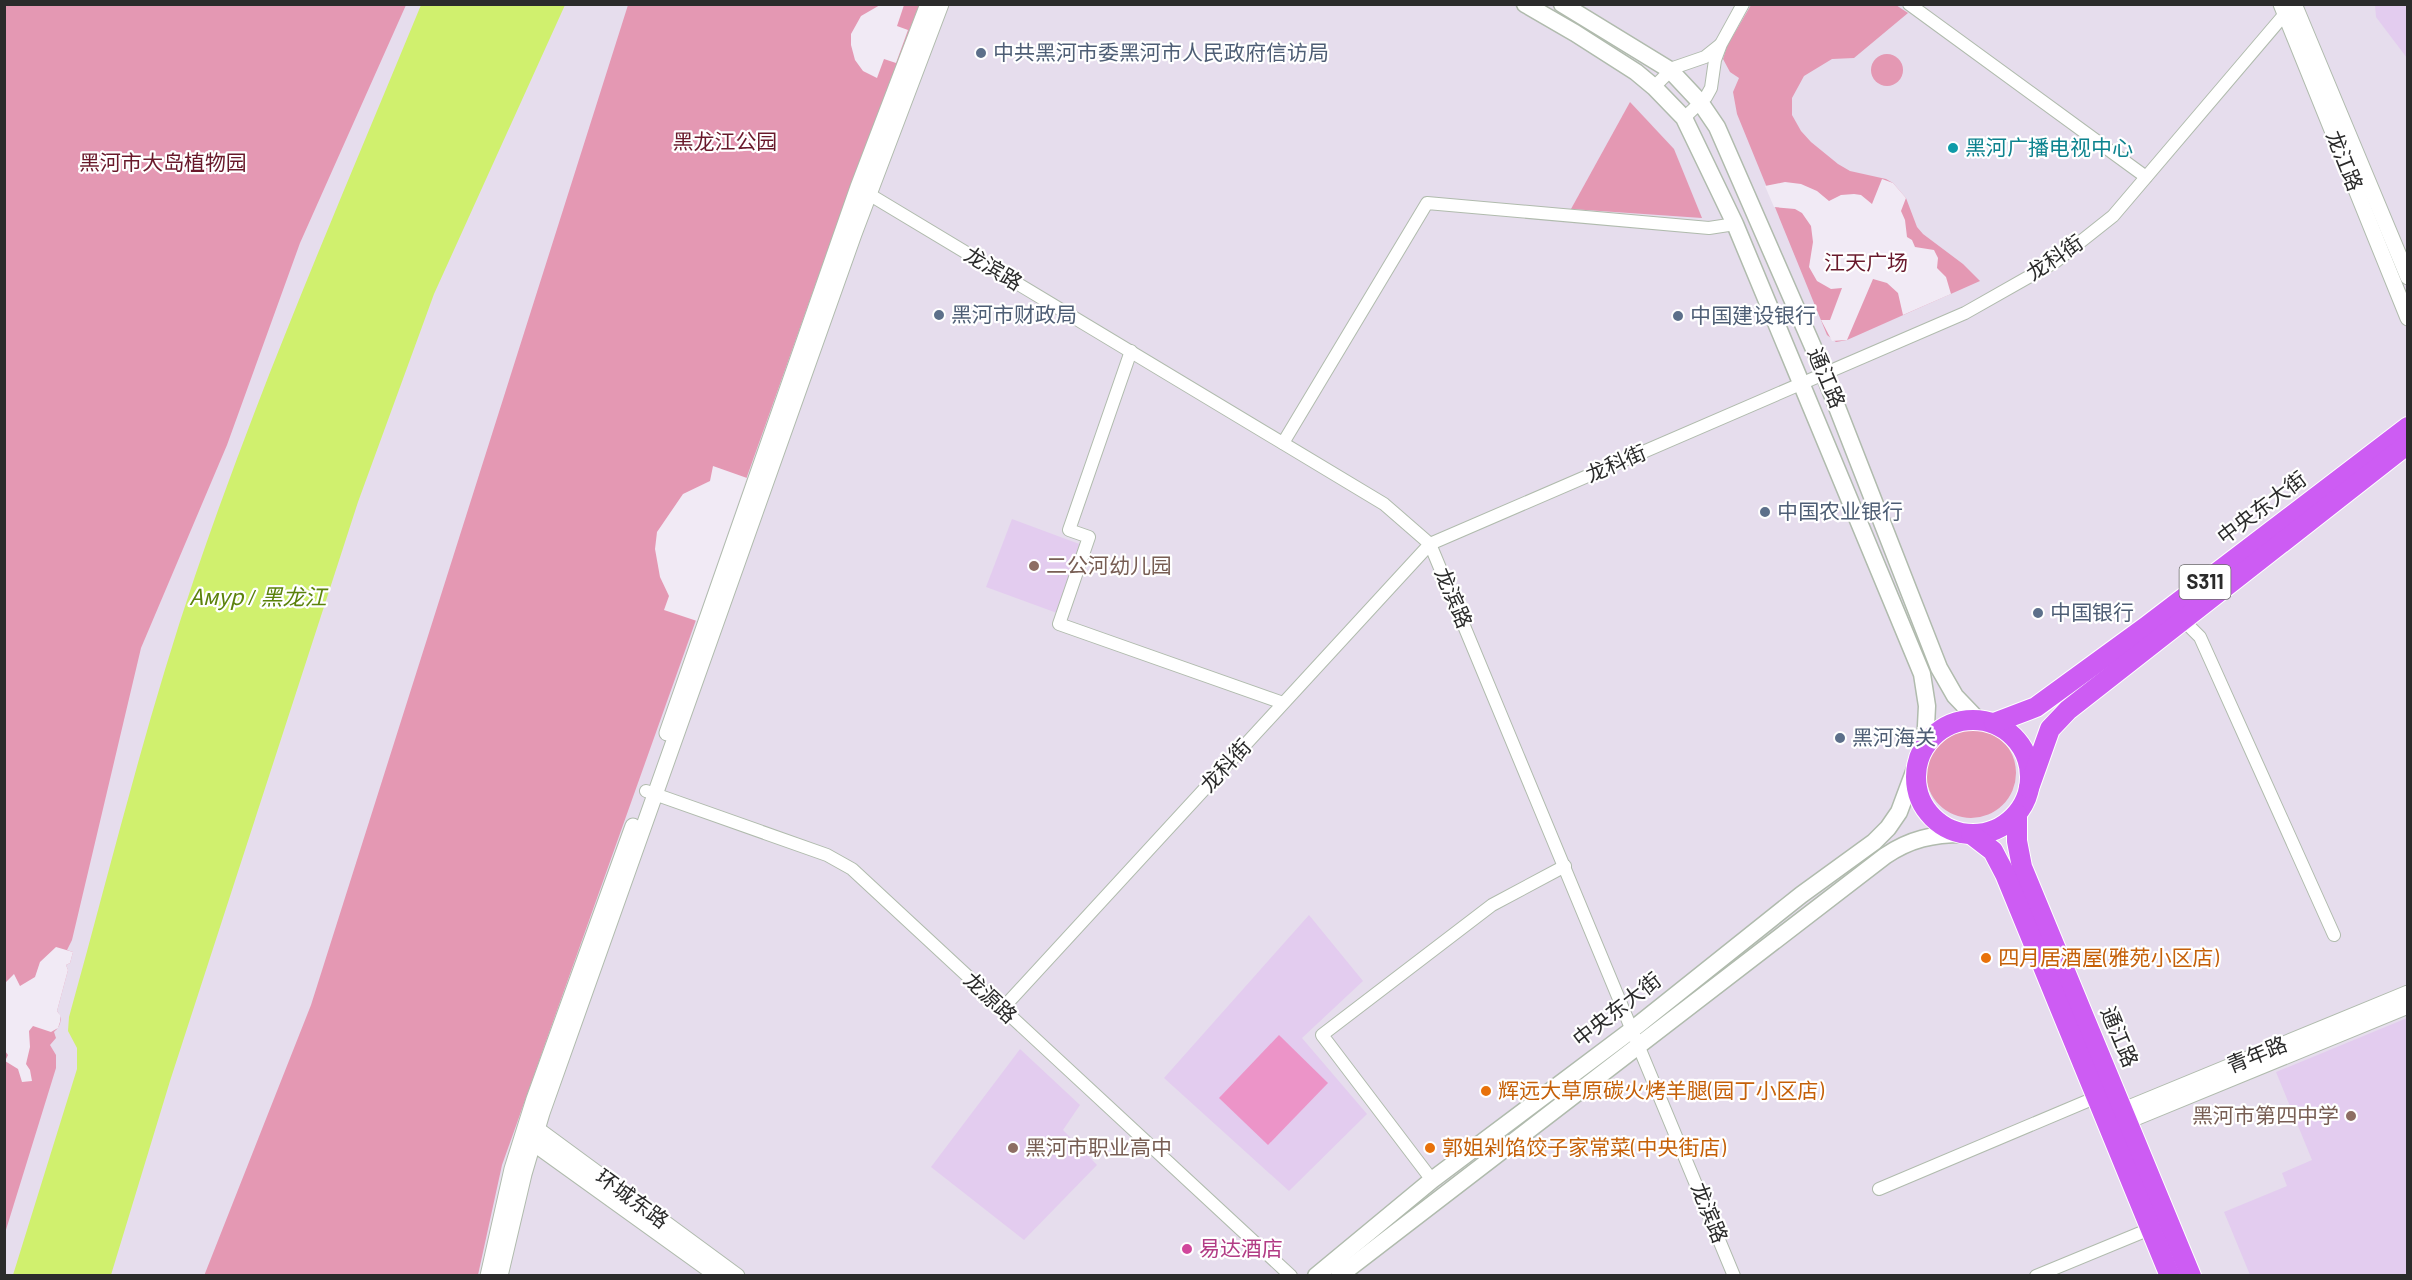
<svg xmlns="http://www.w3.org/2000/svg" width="2412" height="1280" font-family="Barlow,'Noto Sans SC',sans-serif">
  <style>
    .education { fill: #e3ccef }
    .green { fill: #e498b3 }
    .pitch { fill: #ec94c8 }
    .plaza { fill: #f1eaf5 }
    .water { fill: #d0f06e }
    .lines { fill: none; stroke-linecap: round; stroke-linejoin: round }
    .minor-casing { stroke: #b0bbad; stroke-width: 14 }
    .tertiary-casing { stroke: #b0bbad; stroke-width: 17 }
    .secondary-casing { stroke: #b0bbad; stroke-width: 19 }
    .primary-casing { stroke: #fff; stroke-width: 22 }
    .minor { stroke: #fff; stroke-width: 12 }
    .tertiary { stroke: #fff; stroke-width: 15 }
    .secondary { stroke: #fff; stroke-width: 16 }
    .primary { stroke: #cd5cf3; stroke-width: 20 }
    .service-dot { fill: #5c6f8a; stroke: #fff; stroke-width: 2 }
    .culture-dot { fill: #0f9aa8; stroke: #fff; stroke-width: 2 }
    .education-dot { fill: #8d6e63; stroke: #fff; stroke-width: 2 }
    .food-dot { fill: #e8710a; stroke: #fff; stroke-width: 2 }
    .hotel-dot { fill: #d1479c; stroke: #fff; stroke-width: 2 }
    .labels { text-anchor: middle; stroke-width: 4.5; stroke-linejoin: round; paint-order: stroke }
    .shield { fill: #fff; stroke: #6b6b6b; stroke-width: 1.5 }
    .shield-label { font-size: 20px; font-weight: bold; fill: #2b2b2b }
    .service-label { font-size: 21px; fill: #4e5e75; stroke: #fff; text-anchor: start }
    .park-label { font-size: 21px; fill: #69192b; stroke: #fff }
    .culture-label { font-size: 21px; fill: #0d838f; stroke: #fff; text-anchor: start }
    .street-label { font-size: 21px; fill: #2b2b2b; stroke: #fff }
    .education-label { font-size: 21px; fill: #785e54; stroke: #fff; text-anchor: start }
    .food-label { font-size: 21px; fill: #c56008; stroke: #fff; text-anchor: start }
    .hotel-label { font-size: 21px; fill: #b23c85; stroke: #fff; text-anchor: start }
    .water-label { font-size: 22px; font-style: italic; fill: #5b820c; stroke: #fff }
  </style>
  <rect width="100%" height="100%" fill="#e6dded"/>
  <!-- education -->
  <g class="education">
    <polygon points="2375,5 2407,5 2407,58 2376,17"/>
    <polygon points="1012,519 1082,545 1057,613 986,587"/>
    <polygon points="1309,915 1363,981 1302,1038 1367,1114 1289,1191 1164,1078"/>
    <polygon points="2407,1018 2407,1275 2250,1275 2224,1212 2287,1186 2282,1173 2312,1160 2276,1072"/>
    <polygon points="1020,1049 1080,1105 1063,1130 1097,1165 1024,1240 931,1167"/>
  </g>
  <!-- green -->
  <g class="green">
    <path d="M5,5H406L300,243L227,445L141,648L72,940L67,950L73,952L70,963L66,965L68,970L57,1011C63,1018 61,1026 54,1032L56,1038L50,1045L56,1055V1068L5,1233Z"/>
    <polygon points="628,5 919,5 849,190 502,1165 478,1275 204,1276 311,1005"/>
    <polygon points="1751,5 1896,5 1908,13 1854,58 1832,59 1804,76 1792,98 1792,115 1801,131 1811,142 1838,164 1850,171 1886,179 1893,183 1906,198 1917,227 1923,234 1963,264 1980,281 1847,340 1836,342 1827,335 1737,114 1733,92 1739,78 1730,72 1723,59 1727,46"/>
    <circle cx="1887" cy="70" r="16"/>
    <polygon points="1630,102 1674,149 1702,218 1571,209"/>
    <circle cx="1971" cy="773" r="45"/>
  </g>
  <!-- pitch -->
  <polygon class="pitch" points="1279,1035 1328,1083 1268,1145 1219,1098"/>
  <!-- plaza -->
  <g class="plaza">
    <polygon points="880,5 904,5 897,26 908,30 896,63 884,59 877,78 863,71 855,60 851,45 851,34 861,16"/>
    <polygon points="1882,179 1893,183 1906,198 1901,211 1905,220 1907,237 1912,240 1915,247 1934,250 1938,258 1937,268 1946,277 1951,294 1903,315 1898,293 1887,283 1873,279 1847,340 1832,341 1821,320 1830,320 1842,288 1831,289 1817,281 1809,267 1813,242 1811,226 1802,213 1795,209 1774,207 1765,186 1785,182 1801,184 1817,191 1829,201 1841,195 1854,194 1861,195 1872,204"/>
    <polygon points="713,466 747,478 697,621 664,610 669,596 660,577 655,549 657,532 683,494 710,481"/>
    <polygon points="56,947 73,952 70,963 66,965 68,970 57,1011 60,1015 60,1022 58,1028 51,1032 33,1026 29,1031 30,1047 26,1064 30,1070 32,1081 22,1082 18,1069 5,1061 8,1055 5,1051 5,983 14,974 20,986 35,977 40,962"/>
  </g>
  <!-- water -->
  <path class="water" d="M421,5H565L434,294L358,502L170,1081L111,1275H13L77,1069V1048L68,1031L69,1017C110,870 146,720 195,576C261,382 343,194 421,5Z"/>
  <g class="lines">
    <!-- minor casing -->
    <g class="minor-casing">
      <g id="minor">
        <polyline points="1909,4 2146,177"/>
        <polyline points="1654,87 1673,68 1705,57 1720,45"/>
        <polyline points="1684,118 1706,97 1711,88 1715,60 1721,44 1743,4"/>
        <polyline points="862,190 1384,504 1430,544 1734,1276"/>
        <polyline points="1131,351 1069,530 1089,537 1059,624 1283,703"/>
        <polyline points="1283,443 1427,203 1709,228 1735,224"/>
        <polyline points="2183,620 2200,637 2334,935"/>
        <polyline points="646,791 827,855 852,869 1291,1276"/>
        <polyline points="1002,1009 1430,544 1965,313 2055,262 2113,216 2290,8"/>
        <polyline points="1432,1180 1322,1035 1492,905 1565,866"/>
        <polyline points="1879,1189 2097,1097"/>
        <polyline points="2036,1276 2150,1229"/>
      </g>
    </g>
    <!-- tertiary casing -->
    <g class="tertiary-casing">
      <g id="tertiary">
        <polyline points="2281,4 2408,318"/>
        <polyline points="2294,4 2408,277"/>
        <polyline points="667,733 858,187 928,4"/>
        <polyline points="2114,1114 2408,993"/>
        <polyline points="2118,1125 2408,1006"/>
        <polyline points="529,1126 537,1129 737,1276"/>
        <polyline points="524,1140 533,1143 718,1276"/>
        <polyline points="488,1276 512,1169 534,1099 633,826"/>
        <polyline points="500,1276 524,1174 542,1113 854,234 941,4"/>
      </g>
    </g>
    <!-- secondary casing -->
    <g class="secondary-casing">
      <g id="secondary">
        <polyline points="1525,4 1575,33 1636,72 1654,87 1684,118 1735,224 1922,674 1927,706 1925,746"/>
        <polyline points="1562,4 1670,70 1700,102 1717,127 1817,356 1939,668 1955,696 1978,720"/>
        <polyline points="1316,1276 1432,1180 1633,1029 1801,895 1874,842 1888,828 1899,812 1918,761"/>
        <path d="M1339,1276L1885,856C1910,839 1933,834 1963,834"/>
      </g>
    </g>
    <!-- primary casing -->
    <g class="primary-casing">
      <g id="primary">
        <circle cx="1973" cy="777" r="57"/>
        <polyline points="1994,723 2036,707 2147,626 2408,427"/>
        <polyline points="2029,788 2050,729 2068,710 2408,444"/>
        <polyline points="2017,814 2017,841 2022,867 2191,1276"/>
        <polyline points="1971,834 1993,851 2005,874 2170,1276"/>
      </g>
    </g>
    <!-- minor -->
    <use href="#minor" class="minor"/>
    <!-- tertiary -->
    <use href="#tertiary" class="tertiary"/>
    <!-- secondary -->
    <use href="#secondary" class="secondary"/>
    <!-- primary -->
    <use href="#primary" class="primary"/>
  </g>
  <!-- markers -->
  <g class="service-dot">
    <circle cx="981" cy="53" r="6"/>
    <circle cx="939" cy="315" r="6"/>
    <circle cx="1678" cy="316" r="6"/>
    <circle cx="1765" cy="512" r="6"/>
    <circle cx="2038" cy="613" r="6"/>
    <circle cx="1840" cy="738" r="6"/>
  </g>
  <circle class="culture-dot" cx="1953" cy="148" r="6"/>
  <g class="education-dot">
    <circle cx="1034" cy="566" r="6"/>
    <circle cx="2351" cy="1116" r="6"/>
    <circle cx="1013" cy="1148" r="6"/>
  </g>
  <g class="food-dot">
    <circle cx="1986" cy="958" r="6"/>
    <circle cx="1486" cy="1091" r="6"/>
    <circle cx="1430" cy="1148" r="6"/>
  </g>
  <circle class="hotel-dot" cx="1187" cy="1249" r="6"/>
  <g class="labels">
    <!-- shield labels -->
    <rect class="shield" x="2179.5" y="565" width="51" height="34" rx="4.5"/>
    <g class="shield-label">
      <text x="2205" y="589">S311</text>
    </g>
    <!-- service labels -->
    <g class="service-label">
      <text x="993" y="60">中共黑河市委黑河市人民政府信访局</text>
      <text x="951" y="322">黑河市财政局</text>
      <text x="1690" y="323">中国建设银行</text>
      <text x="1777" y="519">中国农业银行</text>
      <text x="2050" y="620">中国银行</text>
      <text x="1852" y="745">黑河海关</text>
    </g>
    <!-- park labels -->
    <g class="park-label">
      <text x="725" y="149">黑龙江公园</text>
      <text x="163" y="170">黑河市大岛植物园</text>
      <text x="1866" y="270">江天广场</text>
    </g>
    <!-- culture labels -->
    <g class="culture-label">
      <text x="1965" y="155">黑河广播电视中心</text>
    </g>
    <!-- street labels -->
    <g class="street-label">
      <text transform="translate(2344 161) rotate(68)" y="7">龙江路</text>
      <text transform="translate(2055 258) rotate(-34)" y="7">龙科街</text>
      <text transform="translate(993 269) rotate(31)" y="7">龙滨路</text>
      <text transform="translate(1826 378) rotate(67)" y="7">通江路</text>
      <text transform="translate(1616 464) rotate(-23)" y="7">龙科街</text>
      <text transform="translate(2262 508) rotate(-37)" y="7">中央东大街</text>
      <text transform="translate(1453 598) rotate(67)" y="7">龙滨路</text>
      <text transform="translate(1226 766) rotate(-47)" y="7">龙科街</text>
      <text transform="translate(990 998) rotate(43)" y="7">龙源路</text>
      <text transform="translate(1617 1010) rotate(-38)" y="7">中央东大街</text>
      <text transform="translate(2119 1037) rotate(67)" y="7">通江路</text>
      <text transform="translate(2257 1055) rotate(-22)" y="7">青年路</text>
      <text transform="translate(632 1199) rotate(36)" y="7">环城东路</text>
      <text transform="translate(1709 1213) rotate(68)" y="7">龙滨路</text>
    </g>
    <!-- education labels -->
    <g class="education-label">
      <text x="1046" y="573">二公河幼儿园</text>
      <text x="2339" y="1123" text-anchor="end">黑河市第四中学</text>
      <text x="1025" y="1155">黑河市职业高中</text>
    </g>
    <!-- food labels -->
    <g class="food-label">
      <text x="1998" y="965">四月居酒屋(雅苑小区店)</text>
      <text x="1498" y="1098">辉远大草原碳火烤羊腿(园丁小区店)</text>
      <text x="1442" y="1155">郭姐剁馅饺子家常菜(中央街店)</text>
    </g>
    <!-- hotel labels -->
    <g class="hotel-label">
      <text x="1199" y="1256">易达酒店</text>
    </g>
    <!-- water labels -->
    <g class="water-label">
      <text x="258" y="605">Амур / 黑龙江</text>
    </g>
  </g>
  <!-- border -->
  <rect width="2412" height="1280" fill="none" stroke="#2b2b2b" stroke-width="12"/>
</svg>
